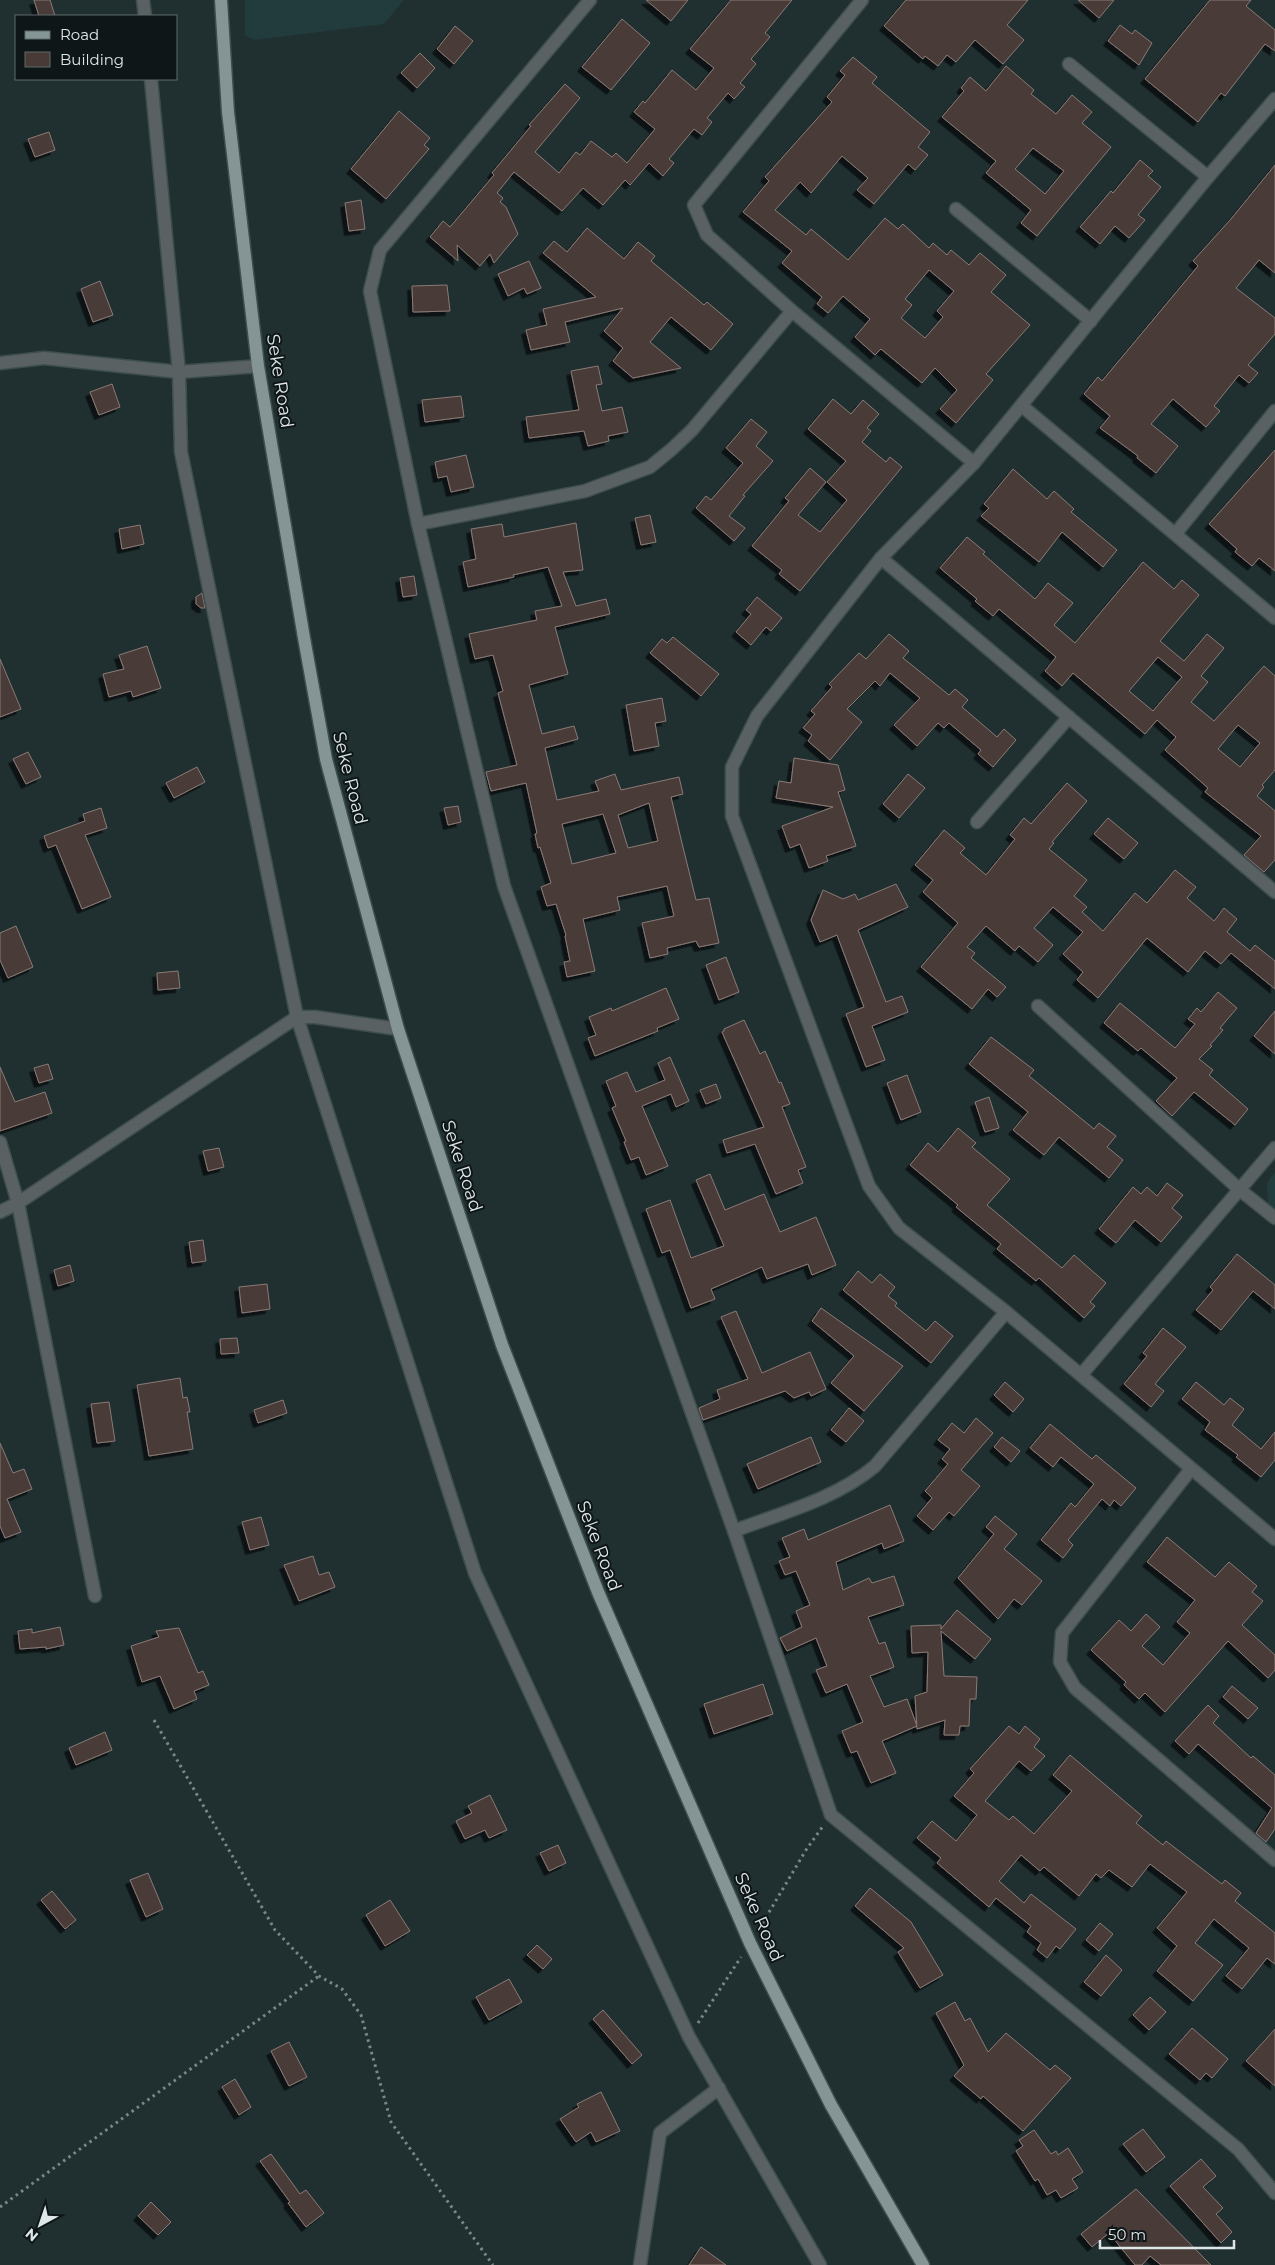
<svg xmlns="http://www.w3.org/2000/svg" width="1275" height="2265" font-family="Montserrat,sans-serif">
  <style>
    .built { fill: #223b3c }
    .building { fill: #483a37; stroke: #8b7a76; fill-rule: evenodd; filter: url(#shadow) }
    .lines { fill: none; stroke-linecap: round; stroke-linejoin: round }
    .minor-casing { stroke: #3e4d4e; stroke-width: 15 }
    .major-casing { stroke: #3e4d4e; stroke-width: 15 }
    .path { stroke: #798788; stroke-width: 3; stroke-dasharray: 2.5 4; stroke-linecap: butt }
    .minor { stroke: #596162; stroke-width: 12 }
    .major { stroke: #859596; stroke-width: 12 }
    .labels { text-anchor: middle; stroke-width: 4; stroke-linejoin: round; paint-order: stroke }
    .street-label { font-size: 18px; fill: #dde7e8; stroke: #0f1617 }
  </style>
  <defs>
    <filter id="shadow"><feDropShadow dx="-4.5" dy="4.5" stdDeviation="0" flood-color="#0009"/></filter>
  </defs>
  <rect width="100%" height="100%" fill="#203031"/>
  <!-- built -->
  <g class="built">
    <polygon points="245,0 404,0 384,24 255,40 245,36"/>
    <polygon points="1275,1172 1275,1209 1268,1204 1267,1182"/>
  </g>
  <!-- building -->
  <g class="building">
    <polygon points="34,0 50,0 55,16 39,16"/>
    <polygon points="646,0 688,0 671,21"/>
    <polygon points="731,0 792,0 765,33 770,37 751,59 756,64 740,83 745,87 734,99 728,93 707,118 712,122 702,135 694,129 669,159 674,163 663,176 649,163 630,185 625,180 603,205 583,188 562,211 514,172 497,193 503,198 500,202 506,207 518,234 494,263 490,254 480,266 457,245 458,261 430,237 443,221 450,227 494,175 492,173 531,126 529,125 565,84 580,98 535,152 559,173 576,152 580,155 591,141 612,157 616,153 627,163 655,129 634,112 643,101 645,103 672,70 696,90 714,68 690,49"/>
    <polygon points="906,0 1028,0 1007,25 1024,40 1003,64 975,40 956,62 947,55 938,66 925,56 923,59 884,26"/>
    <polygon points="1078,0 1114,0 1099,18"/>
    <polygon points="1210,0 1251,0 1246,6 1275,30 1275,51 1265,44 1225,96 1221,93 1198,122 1145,79"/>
    <polygon points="622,19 650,43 611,90 582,67"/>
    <polygon points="1120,25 1132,34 1135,30 1152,43 1139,65 1108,41"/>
    <polygon points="455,26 473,41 454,64 437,49"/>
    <polygon points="420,53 435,68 417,88 401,73"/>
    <path d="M853,57L877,77L872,83L930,132L918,147L928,155L915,170L908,164L874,204L857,190L868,178L842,156L811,193L800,182L775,210L806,235L811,229L848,260L885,218L898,229L903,224L929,248L933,243L947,255L951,250L969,265L980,253L1006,275L991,292L1030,325L986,374L993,380L956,423L940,409L957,390L935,368L922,383L881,349L875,355L855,337L870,319L843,296L828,313L817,304L822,297L782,263L792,251L743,212L769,181L765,177L832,102L827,97L845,75L840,71ZM929,270L954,291L937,311L943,317L925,338L901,318L912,305L905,299Z"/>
    <path d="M1006,66L1034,90L1031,94L1056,114L1072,95L1092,112L1082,123L1111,147L1037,236L1021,223L1031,210L986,173L996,161L942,117L964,91L961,88L970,77L986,91ZM1033,148L1064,171L1045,194L1015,169Z"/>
    <polygon points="399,111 430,138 424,145 429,149 386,199 351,169"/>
    <polygon points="49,132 55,150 35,157 28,139"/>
    <polygon points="1140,160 1153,171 1148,176 1161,187 1138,215 1145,220 1129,238 1115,226 1100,244 1080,227 1111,191 1113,193"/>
    <polygon points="1275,165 1275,273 1259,260 1236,288 1275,318 1275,334 1248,365 1258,373 1249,383 1239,375 1214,406 1220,411 1206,427 1173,399 1151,424 1178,446 1156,473 1137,458 1138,456 1100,428 1110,416 1084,394 1098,377 1102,381 1198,266 1193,261 1231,219"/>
    <polygon points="361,200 365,229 349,231 345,203"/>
    <polygon points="587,228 624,259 638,242 655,256 651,261 704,305 707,302 733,324 711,350 671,317 650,342 681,368 633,378 613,361 623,348 604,331 623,308 565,322 570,342 531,350 526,330 547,325 543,309 596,297 543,253 554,241 567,252"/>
    <polygon points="529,261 541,288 527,294 524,288 508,296 498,274"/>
    <polygon points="100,281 113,315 93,322 81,289"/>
    <polygon points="447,285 450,311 413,312 412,286"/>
    <polygon points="598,366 602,384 596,385 602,411 622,407 628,432 608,436 609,441 588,446 584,431 529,438 526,417 579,410 571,371"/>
    <polygon points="112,384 120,407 99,415 90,392"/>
    <polygon points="461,396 464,417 425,422 422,400"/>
    <polygon points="833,399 851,414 863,400 879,414 867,428 871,431 862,442 886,462 890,457 902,467 800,591 779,574 782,570 752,546 789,501 785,498 810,468 826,482 798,515 820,532 847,500 827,482 846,461 808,429"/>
    <polygon points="751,419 767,432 756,446 773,461 743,495 745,496 729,516 745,528 734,541 696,508 706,496 711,500 743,463 726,448"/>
    <polygon points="1275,450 1275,571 1259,558 1252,566 1235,552 1237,549 1209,524"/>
    <polygon points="466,455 474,487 451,492 447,476 438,478 435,462"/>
    <polygon points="1013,469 1047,499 1054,491 1074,509 1071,512 1117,550 1103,567 1062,532 1039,562 981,516 989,508 984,504"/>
    <polygon points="650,515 656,542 641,545 635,518"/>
    <path d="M576,523L583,570L563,572L576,606L606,599L610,614L555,627L568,674L529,685L542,734L574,726L578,739L545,748L557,800L599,791L595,781L615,774L621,790L679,777L683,794L671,797L681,839L696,900L709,898L719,943L699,947L696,941L667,948L668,954L650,958L642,923L674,916L667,886L617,897L620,910L583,919L595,971L567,977L564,962L570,961L565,936L566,935L556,904L547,906L541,887L551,883L540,847L538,848L535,834L537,833L526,783L491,791L486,772L517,765L498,693L503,691L493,655L475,659L469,634L537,620L535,611L562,606L548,567L513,575L514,577L468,587L463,562L476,559L471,529L502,524L504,537ZM649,803L658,841L628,848L618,815ZM603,814L616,853L572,864L562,824Z"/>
    <polygon points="140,525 144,544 122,549 119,529"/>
    <path d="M967,537L985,552L983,554L1035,599L1048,583L1073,603L1054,625L1075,643L1143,562L1174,589L1182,580L1199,595L1160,641L1184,661L1207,634L1224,648L1201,676L1208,682L1191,702L1214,721L1264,666L1275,676V770L1262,785L1264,787L1257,796L1275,811V860L1264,872L1244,855L1261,836L1205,792L1208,788L1165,750L1176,737L1157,720L1145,734L1073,673L1062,686L1045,671L1056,657L999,609L993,616L975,601L977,599L940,568ZM1158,657L1182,677L1153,711L1129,691ZM1238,725L1260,743L1240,767L1218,749Z"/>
    <polygon points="414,576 417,595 403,597 400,578"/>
    <polygon points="202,593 205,608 201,608 196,604 196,597"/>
    <polygon points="757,597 782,618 771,631 766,627 751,645 736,632 751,614 746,610"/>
    <polygon points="889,634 909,651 903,658 949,695 955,689 968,700 962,707 997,737 1004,729 1016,740 993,767 978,754 981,750 949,723 944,728 938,723 917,746 894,725 920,698 890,673 880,686 875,681 847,709 862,722 830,760 808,741 812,735 803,728 815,714 811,711 832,687 829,684 859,653 866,659"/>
    <polygon points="673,637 719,674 701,696 650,653 662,639 667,643"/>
    <polygon points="147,646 161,688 133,697 131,691 109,697 103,674 124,669 119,655"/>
    <polygon points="0,659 21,709 0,717"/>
    <polygon points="662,698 666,721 655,723 659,746 634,751 626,705"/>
    <polygon points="28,752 41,777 26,784 13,759"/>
    <polygon points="794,758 838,765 845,790 838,792 856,846 826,856 828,861 809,868 800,844 790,848 782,826 833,807 776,798 779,781 791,783"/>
    <polygon points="197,767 205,782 174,798 166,783"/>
    <polygon points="908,774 925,788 899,818 883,804"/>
    <polygon points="1067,783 1087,801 1052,842 1054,843 1049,849 1087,880 1074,896 1087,907 1082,912 1103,931 1135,893 1147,903 1175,870 1196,887 1187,898 1214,921 1224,908 1237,919 1227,932 1250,951 1255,945 1275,961 1275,989 1231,953 1221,964 1205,951 1188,972 1147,938 1098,998 1077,980 1083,972 1063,954 1083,932 1053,907 1034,928 1053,945 1038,962 1019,946 1015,951 986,926 967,947 975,953 971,958 1006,987 997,997 988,989 972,1009 921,967 958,923 923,892 933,880 915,865 944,830 965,848 960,853 986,875 1015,839 1010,835 1024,818 1031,824"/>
    <polygon points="458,806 461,822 448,825 444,808"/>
    <polygon points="101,808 107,828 85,835 111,897 82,909 56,845 48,848 44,836 85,821 83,814"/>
    <polygon points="1108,818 1138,843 1124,859 1094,834"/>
    <polygon points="896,884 908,907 858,930 886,1002 902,996 908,1012 872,1026 885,1060 866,1067 846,1014 864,1007 837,935 820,942 811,920 823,890 843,899 855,894 858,900"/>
    <polygon points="16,926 33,967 8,978 0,960 0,933"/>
    <polygon points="726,957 739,992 719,1000 706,965"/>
    <polygon points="178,971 180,988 158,990 157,973"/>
    <polygon points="666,988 679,1019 657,1028 658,1031 595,1056 588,1038 596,1035 589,1017 611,1008 612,1011"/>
    <polygon points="1218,992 1237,1008 1220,1028 1223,1030 1210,1045 1212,1046 1199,1059 1213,1070 1209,1075 1248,1109 1235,1125 1194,1092 1172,1116 1156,1101 1177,1078 1141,1048 1138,1051 1104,1023 1120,1003 1175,1048 1195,1024 1188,1019 1197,1008 1201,1012"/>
    <polygon points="1275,1011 1275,1054 1254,1036"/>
    <polygon points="744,1020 760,1054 765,1051 779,1083 781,1082 790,1104 782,1107 806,1167 798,1170 803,1183 776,1194 755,1144 727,1153 723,1140 764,1127 722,1032 724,1031 724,1029"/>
    <polygon points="991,1037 1034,1070 1029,1076 1094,1129 1099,1123 1116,1136 1107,1147 1123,1160 1109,1178 1059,1137 1044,1155 1013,1130 1028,1112 969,1064"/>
    <polygon points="670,1057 689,1101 676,1107 671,1094 642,1106 668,1166 646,1175 639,1157 631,1160 624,1142 626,1141 612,1108 616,1106 606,1081 627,1072 636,1092 665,1080 658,1063"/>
    <polygon points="48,1064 53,1079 39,1083 34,1068"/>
    <polygon points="0,1067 15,1102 45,1092 52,1113 0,1131"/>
    <polygon points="907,1075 921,1112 901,1120 887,1083"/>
    <polygon points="716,1084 721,1098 706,1104 700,1090"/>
    <polygon points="989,1097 999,1128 985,1132 975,1102"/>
    <polygon points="958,1128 976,1143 972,1147 1010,1179 987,1205 1062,1268 1074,1255 1106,1283 1090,1302 1095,1306 1084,1318 1039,1278 1036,1281 997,1249 1001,1244 956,1207 958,1205 910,1165 928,1143 938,1152"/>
    <polygon points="219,1148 224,1167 208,1171 203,1151"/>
    <polygon points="710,1174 725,1210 764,1194 780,1232 816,1217 836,1265 812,1275 808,1264 767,1279 762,1267 711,1289 715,1299 691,1308 670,1250 662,1253 646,1209 670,1200 691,1258 724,1246 696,1180"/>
    <polygon points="1167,1183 1183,1195 1172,1208 1182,1217 1161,1242 1135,1220 1116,1243 1099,1229 1133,1187 1141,1194 1147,1187 1157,1196"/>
    <polygon points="203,1240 206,1261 192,1263 189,1242"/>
    <polygon points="1237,1254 1275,1285 1275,1309 1253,1291 1221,1330 1196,1310 1213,1290 1210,1287"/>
    <polygon points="70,1265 74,1281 58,1286 54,1270"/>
    <polygon points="858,1271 872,1283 880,1274 895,1287 888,1296 897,1303 895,1306 926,1331 935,1321 953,1336 931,1363 843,1290"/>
    <polygon points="267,1284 270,1309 242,1313 239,1287"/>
    <polygon points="821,1308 903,1366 864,1411 831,1383 854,1356 812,1321"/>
    <polygon points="736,1311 762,1373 810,1352 826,1389 811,1396 809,1392 794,1398 785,1391 703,1420 699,1408 720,1399 717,1390 748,1379 721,1317"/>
    <polygon points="1163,1328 1186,1347 1155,1384 1164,1391 1151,1407 1124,1384 1147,1356 1143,1353"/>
    <polygon points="237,1338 239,1353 221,1354 220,1339"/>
    <polygon points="180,1378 183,1398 187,1397 190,1412 187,1412 193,1449 149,1456 137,1385"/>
    <polygon points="1005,1382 1024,1399 1013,1412 994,1395"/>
    <polygon points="1196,1382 1224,1405 1230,1398 1244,1409 1232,1425 1261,1449 1275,1432 1275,1460 1261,1477 1236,1457 1238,1455 1205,1430 1210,1422 1182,1399"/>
    <polygon points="283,1400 287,1413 258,1423 254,1410"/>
    <polygon points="109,1402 115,1441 97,1443 91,1404"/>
    <polygon points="849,1408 864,1421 846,1442 831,1430"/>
    <polygon points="976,1418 993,1433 961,1470 980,1486 954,1516 949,1512 933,1530 917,1516 932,1498 925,1491 948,1464 942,1459 950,1449 938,1440 952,1423 964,1433"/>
    <polygon points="1050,1424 1092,1459 1096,1455 1136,1488 1121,1506 1114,1500 1110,1506 1102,1499 1068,1540 1073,1545 1063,1558 1041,1540 1071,1503 1075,1507 1094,1484 1061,1457 1053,1467 1030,1448"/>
    <polygon points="811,1437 821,1462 758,1489 747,1464"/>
    <polygon points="1002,1437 1020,1451 1011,1462 994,1447"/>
    <polygon points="0,1443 13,1473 24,1469 32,1489 7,1499 21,1532 5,1538 0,1526"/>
    <polygon points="890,1505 904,1541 884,1549 882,1543 836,1562 843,1590 869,1578 872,1583 894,1576 904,1605 868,1617 879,1644 885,1642 894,1667 870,1676 884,1707 907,1699 917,1726 882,1741 896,1773 871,1783 857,1751 851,1753 842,1731 863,1722 847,1684 826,1693 816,1670 827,1666 816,1638 787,1651 780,1638 802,1627 796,1611 810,1605 796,1571 785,1575 779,1561 790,1557 782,1538 804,1529 808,1540"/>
    <polygon points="995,1516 1017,1534 1004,1549 1042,1581 1022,1605 1014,1599 998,1619 958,1578 994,1534 986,1527"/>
    <polygon points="261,1517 269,1545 250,1550 242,1522"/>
    <polygon points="1167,1537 1215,1577 1229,1562 1257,1586 1252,1592 1263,1601 1242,1625 1275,1655 1275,1670 1268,1678 1228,1641 1165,1712 1145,1693 1139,1699 1124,1685 1126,1682 1091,1650 1119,1620 1131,1631 1146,1614 1160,1627 1142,1646 1163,1665 1190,1633 1177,1622 1195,1600 1147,1562"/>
    <polygon points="313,1556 319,1575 329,1572 335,1587 299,1601 284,1565"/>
    <polygon points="957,1610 991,1639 975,1659 941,1631 944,1676 977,1677 976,1699 970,1699 969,1726 960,1726 959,1735 944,1735 945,1720 917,1729 915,1696 927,1692 928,1652 912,1653 911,1626 941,1625 941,1629"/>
    <polygon points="60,1627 64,1645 46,1649 46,1647 20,1649 18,1631 32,1629 32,1633"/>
    <polygon points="179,1628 198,1673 203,1671 209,1685 194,1691 197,1699 174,1709 160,1676 142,1682 131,1646 159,1637 156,1631"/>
    <polygon points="763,1684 773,1714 714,1734 704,1704"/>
    <polygon points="1232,1686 1258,1708 1248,1719 1223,1697"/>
    <polygon points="1208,1705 1219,1716 1213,1723 1251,1758 1253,1756 1275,1775 1275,1829 1266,1842 1256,1833 1272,1808 1198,1744 1189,1754 1175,1741"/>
    <polygon points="1009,1726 1019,1734 1025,1726 1040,1739 1034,1747 1045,1756 1031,1771 1019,1761 985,1801 1009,1820 1013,1816 1034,1834 1072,1791 1053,1775 1070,1755 1142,1816 1136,1823 1163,1845 1166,1841 1222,1884 1225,1880 1241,1893 1235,1901 1275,1933 1275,1964 1267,1958 1242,1989 1226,1976 1249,1948 1214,1919 1195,1943 1223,1965 1193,2001 1157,1971 1177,1946 1157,1928 1187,1892 1150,1864 1132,1887 1109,1870 1101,1878 1096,1874 1079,1896 1044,1867 1040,1871 1021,1855 999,1881 1024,1903 1031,1894 1076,1929 1060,1949 1056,1946 1047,1958 1037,1950 1041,1943 1027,1932 1031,1926 996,1898 989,1907 937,1863 941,1858 917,1838 932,1821 956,1841 977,1815 954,1796 974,1773 970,1769"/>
    <polygon points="105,1732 112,1750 76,1765 69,1748"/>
    <polygon points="490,1795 507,1830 489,1838 485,1830 465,1839 456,1821 472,1813 468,1806"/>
    <polygon points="558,1845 566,1863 549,1871 540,1853"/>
    <polygon points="148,1873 163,1909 146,1917 130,1880"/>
    <polygon points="870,1888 911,1922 943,1975 920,1988 898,1952 904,1948 855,1906"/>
    <polygon points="52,1891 76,1920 65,1929 41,1900"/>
    <polygon points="390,1900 410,1931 385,1946 366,1915"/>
    <polygon points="1100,1923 1113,1934 1099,1951 1086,1940"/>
    <polygon points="537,1945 552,1959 543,1969 527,1955"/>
    <polygon points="1106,1955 1122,1970 1101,1996 1084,1982"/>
    <polygon points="509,1979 522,2002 489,2020 476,1997"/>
    <polygon points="1150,1997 1166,2012 1149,2030 1133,2015"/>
    <polygon points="955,2002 965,2021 970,2018 988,2052 1006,2033 1050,2070 1055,2065 1071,2078 1023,2131 983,2096 981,2099 954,2076 964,2065 936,2013"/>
    <polygon points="603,2010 642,2055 632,2064 593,2019"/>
    <polygon points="1192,2028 1228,2059 1212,2078 1206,2073 1200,2080 1169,2054"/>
    <polygon points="1275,2029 1275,2086 1246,2061"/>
    <polygon points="289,2042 307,2077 289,2086 271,2051"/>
    <polygon points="235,2079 251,2107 239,2115 222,2087"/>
    <polygon points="601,2092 620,2131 596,2142 591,2132 576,2142 560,2119 579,2107 577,2104"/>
    <polygon points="1143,2129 1165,2157 1146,2172 1123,2144"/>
    <polygon points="1034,2130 1051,2154 1056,2151 1058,2155 1068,2148 1083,2172 1072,2179 1078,2188 1061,2198 1056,2190 1047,2195 1038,2179 1035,2181 1016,2151 1023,2146 1019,2140"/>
    <polygon points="271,2154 300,2194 306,2190 324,2213 306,2227 288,2203 290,2202 260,2161"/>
    <polygon points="1201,2159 1216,2176 1203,2187 1223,2208 1216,2214 1232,2232 1221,2243 1170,2186"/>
    <polygon points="1136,2189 1211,2265 1161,2265 1150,2256 1142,2265 1135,2265 1109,2233 1092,2247 1081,2234"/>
    <polygon points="151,2202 171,2222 158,2235 138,2216"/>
    <polygon points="701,2247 726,2265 689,2265"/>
  </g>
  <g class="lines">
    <!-- minor casing -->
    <g class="minor-casing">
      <g id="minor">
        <polyline points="143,0 145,16"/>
        <polyline points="590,0 380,250 370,291 418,524 504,886 734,1531 831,1815 1238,2149 1275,2193"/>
        <polyline points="862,0 694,205 707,235 792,311 974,463"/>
        <polyline points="1069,64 1208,177"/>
        <polyline points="151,79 179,372 181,452 297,1017 475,1573 689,2037 820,2265"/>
        <polyline points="1275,99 1208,177 974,463 881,558 757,716 732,767 732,816 869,1186 899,1228 1006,1312 1275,1539"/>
        <polyline points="956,209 1091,321"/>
        <polyline points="0,363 44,358 179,372 258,366"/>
        <polyline points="1022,406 1275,618"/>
        <polyline points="418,524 585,491 650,467 672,449 692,430 792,311"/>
        <polyline points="1176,533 1275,411"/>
        <polyline points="881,558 1275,892"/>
        <polyline points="977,822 1069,717"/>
        <polyline points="1038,1006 1240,1190 1275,1218"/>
        <polyline points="0,1142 18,1203 95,1596"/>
        <polyline points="0,1212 18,1203 297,1017 315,1017 398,1029"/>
        <polyline points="1081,1375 1275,1148"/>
        <polyline points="1191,1469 1062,1633 1060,1662 1075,1688 1275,1860"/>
        <path d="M734,1531C781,1513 836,1499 875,1466L1006,1312"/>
        <polyline points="640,2265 660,2133 719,2088"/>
      </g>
    </g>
    <!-- major casing -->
    <g class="major-casing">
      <polyline id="major" points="221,0 228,112 258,366 304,638 326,759 398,1029 502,1345 598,1592 750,1943 831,2105 923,2265"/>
    </g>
    <!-- path -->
    <g class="path">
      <polyline points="154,1720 275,1930 319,1976 342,1989 361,2015 391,2122 493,2265"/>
      <polyline points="759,1929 806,1850 823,1826"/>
      <polyline points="698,2023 741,1957"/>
      <polyline points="0,2207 319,1976"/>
    </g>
    <!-- minor -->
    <use href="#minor" class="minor"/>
    <!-- major -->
    <use href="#major" class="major"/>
  </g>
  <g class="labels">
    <!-- street labels -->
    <g class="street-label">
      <text transform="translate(280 381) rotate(81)" y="6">Seke Road</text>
      <text transform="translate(350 778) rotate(76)" y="6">Seke Road</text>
      <text transform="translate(462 1166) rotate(72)" y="6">Seke Road</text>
      <text transform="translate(599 1546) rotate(69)" y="6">Seke Road</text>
      <text transform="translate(759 1917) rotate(66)" y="6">Seke Road</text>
    </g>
  </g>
  <!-- legend -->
  <rect x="15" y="15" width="162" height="65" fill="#0f1617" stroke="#616a6b"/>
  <rect x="25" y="31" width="25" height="8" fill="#859596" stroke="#616a6b"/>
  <text x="60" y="40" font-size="15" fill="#dde7e8">Road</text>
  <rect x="25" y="52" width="25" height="15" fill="#483a37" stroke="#616a6b"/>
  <text x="60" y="65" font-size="15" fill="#dde7e8">Building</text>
  <!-- north arrow -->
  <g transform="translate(40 2225) rotate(220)" stroke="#0f1617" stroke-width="4" paint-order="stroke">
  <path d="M0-4L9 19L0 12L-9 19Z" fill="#dde7e8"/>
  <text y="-8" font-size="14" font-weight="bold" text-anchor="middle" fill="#dde7e8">N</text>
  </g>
  <!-- scale -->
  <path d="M1100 2240v8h134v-8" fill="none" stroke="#dde7e8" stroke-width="2.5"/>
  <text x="1108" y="2240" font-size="15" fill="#dde7e8" stroke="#0f1617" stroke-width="4" paint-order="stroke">50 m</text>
</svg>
